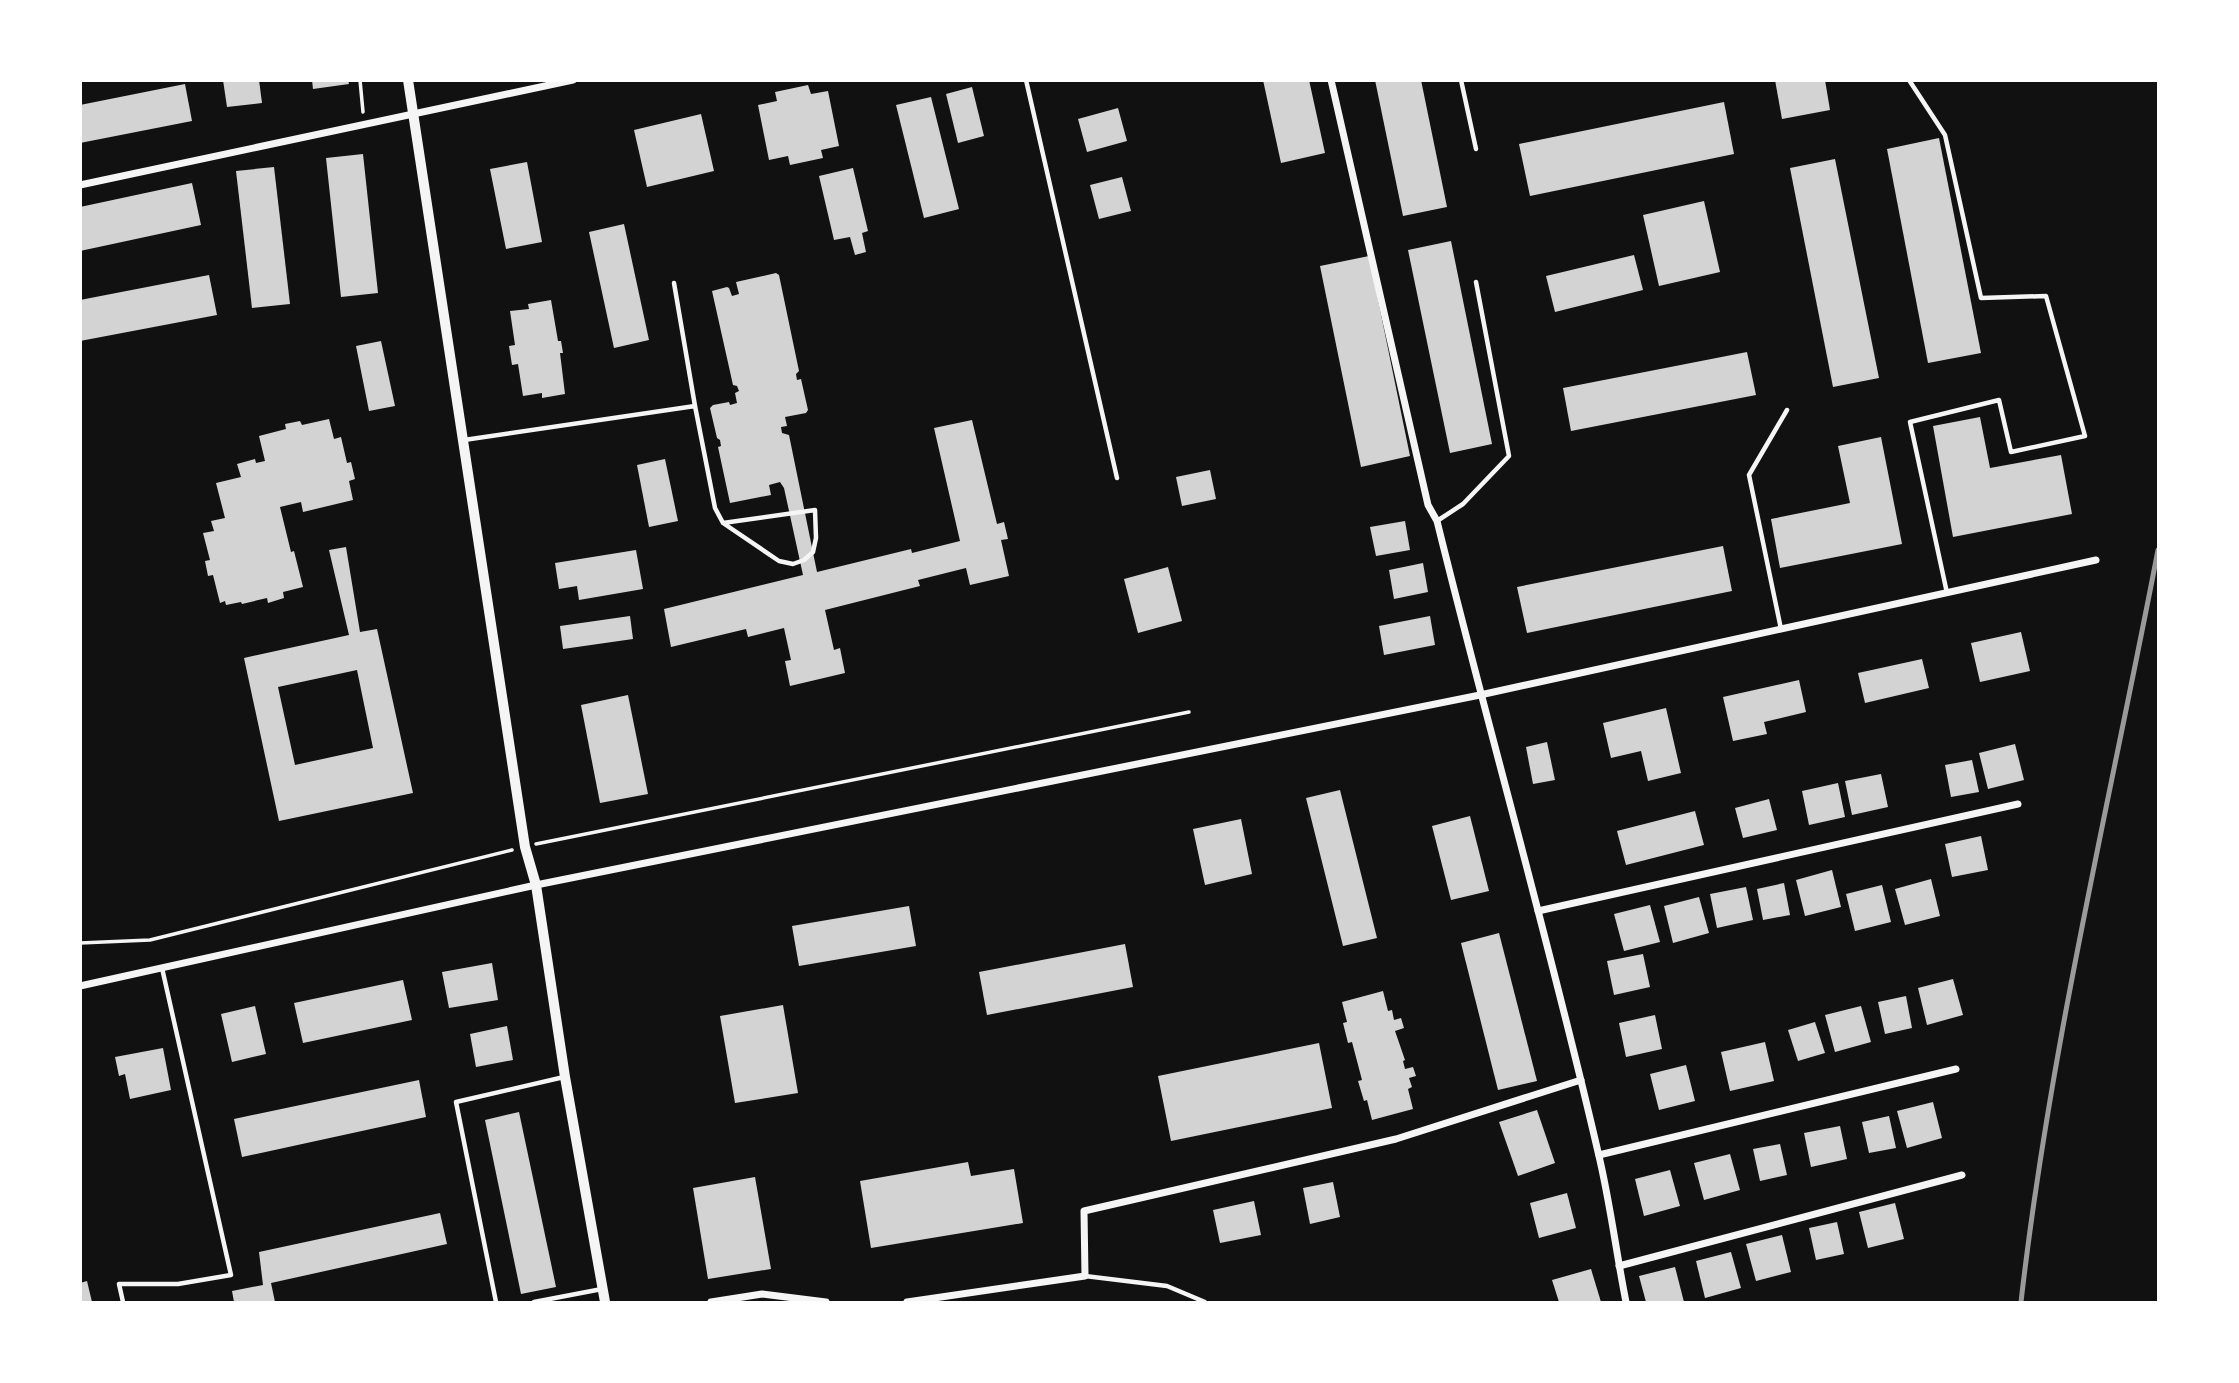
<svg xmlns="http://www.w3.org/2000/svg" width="2239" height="1383" font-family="'PT Sans Narrow',sans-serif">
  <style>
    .building { fill: #d3d3d3; fill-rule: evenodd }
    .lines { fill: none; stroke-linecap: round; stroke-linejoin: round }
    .path { stroke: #f5f5f5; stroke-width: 3.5 }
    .service { stroke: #f5f5f5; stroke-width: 4.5 }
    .minor { stroke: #f5f5f5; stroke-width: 7 }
    .tertiary { stroke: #f5f5f5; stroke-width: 10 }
    .rail { stroke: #9a9a9a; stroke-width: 5 }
  </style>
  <rect width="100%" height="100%" fill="#111"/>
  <!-- building -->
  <g class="building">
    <polygon points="223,80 259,80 262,103 227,107"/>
    <polygon points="312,80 348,80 349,84 313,89"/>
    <polygon points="1263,80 1309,80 1325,153 1281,163"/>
    <polygon points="1375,80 1421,80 1447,207 1403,216"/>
    <polygon points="1775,80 1825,80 1830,110 1782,119"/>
    <polygon points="185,84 192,121 80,143 80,105"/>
    <polygon points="808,85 811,94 828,91 839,146 821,150 823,158 790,165 788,156 769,160 758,105 777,101 775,92"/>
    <polygon points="972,87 984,136 958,143 946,94"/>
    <polygon points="931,97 959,209 924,218 896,105"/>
    <polygon points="1724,102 1734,154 1530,196 1519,144"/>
    <polygon points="1118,108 1127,141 1087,152 1078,119"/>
    <polygon points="701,114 714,171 647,187 634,130"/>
    <polygon points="1939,138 1981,353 1928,363 1887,149"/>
    <polygon points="363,154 378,293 341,297 326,158"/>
    <polygon points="1835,159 1879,378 1833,387 1790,168"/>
    <polygon points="527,162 542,242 506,249 490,169"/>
    <polygon points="274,167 290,304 252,308 236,171"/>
    <polygon points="853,168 868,231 862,233 866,252 855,255 850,237 834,240 819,176"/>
    <polygon points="1122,177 1131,211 1099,219 1090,185"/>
    <polygon points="192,183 201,225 80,251 80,207"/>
    <polygon points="1704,201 1720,272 1659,286 1643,215"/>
    <polygon points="624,224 649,340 614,348 589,232"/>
    <polygon points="1451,241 1492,444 1450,453 1408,250"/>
    <polygon points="1634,255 1643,290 1555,312 1546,276"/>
    <polygon points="1369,256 1410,456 1361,467 1320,266"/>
    <polygon points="776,273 779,275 799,371 796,374 797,380 801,379 808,410 806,413 785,417 787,426 781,427 782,433 789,435 817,572 911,549 912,553 960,541 934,428 972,420 997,524 1004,522 1008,539 1001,540 1009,576 970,585 966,568 918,580 920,586 825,610 834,650 840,648 845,673 790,686 785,661 791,660 784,628 748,637 746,629 671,647 664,609 803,575 784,488 780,482 769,485 771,495 730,503 718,447 721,446 720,440 717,438 710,408 713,405 729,402 730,405 737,403 735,393 739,391 737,386 733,385 712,291 727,287 729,288 732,296 739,294 736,282"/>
    <polygon points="209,275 217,315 80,341 80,300"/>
    <polygon points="551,300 558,341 561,341 563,353 560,353 565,394 542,398 542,393 523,396 518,364 512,365 509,346 515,345 510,311 529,309 528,304"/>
    <polygon points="381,341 395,406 369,411 356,346"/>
    <polygon points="1747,352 1756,395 1571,431 1563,388"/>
    <polygon points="1980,417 1990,468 2061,455 2072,514 1953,537 1933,426"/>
    <polygon points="329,419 334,439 341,437 347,463 351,462 355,479 349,481 353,500 303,512 301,502 280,507 291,552 294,551 303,587 283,592 284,598 268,603 267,598 242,604 241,602 226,605 225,601 220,603 213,575 208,576 205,561 210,560 203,533 214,531 211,521 225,518 216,483 241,477 237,464 255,459 256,463 265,461 259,436 286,429 285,424 300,421 302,425"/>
    <polygon points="1881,437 1902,544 1780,568 1771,519 1850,503 1838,446"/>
    <polygon points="665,459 678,521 649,527 637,465"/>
    <polygon points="1210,470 1216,499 1182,506 1176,477"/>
    <polygon points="1405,521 1410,550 1376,556 1370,527"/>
    <polygon points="1723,546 1732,591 1527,633 1517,587"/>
    <path d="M346,547L360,632L377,629L413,793L279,821L244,658L349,635L329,550ZM357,670L373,748L295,765L278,687Z"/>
    <polygon points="636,550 643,589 579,600 577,586 559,589 555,563"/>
    <polygon points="1423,563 1428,592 1394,599 1389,570"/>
    <polygon points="1168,567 1182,621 1138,633 1124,579"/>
    <polygon points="630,616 633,639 563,649 560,626"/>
    <polygon points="1430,616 1435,645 1384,655 1379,626"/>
    <polygon points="2021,632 2030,671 1980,682 1971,643"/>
    <polygon points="1922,659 1929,688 1865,703 1858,673"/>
    <polygon points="1799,680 1806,712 1764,722 1767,734 1733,741 1723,697"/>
    <polygon points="628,695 648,794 600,803 581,705"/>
    <polygon points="1666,708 1681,773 1648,781 1641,751 1611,758 1603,723"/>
    <polygon points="1547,742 1555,780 1533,784 1526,747"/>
    <polygon points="2015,744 2024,780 1988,789 1979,753"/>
    <polygon points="1972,760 1979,792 1951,797 1945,765"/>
    <polygon points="1881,774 1888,807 1852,815 1845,781"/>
    <polygon points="1838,783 1845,817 1809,825 1802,791"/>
    <polygon points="1340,790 1377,938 1343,946 1306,798"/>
    <polygon points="1769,799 1777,830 1743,838 1735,808"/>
    <polygon points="1695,811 1704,845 1626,865 1617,831"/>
    <polygon points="1470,816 1489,891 1451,900 1432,826"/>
    <polygon points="1241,819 1252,874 1205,885 1193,829"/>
    <polygon points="1981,836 1988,870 1952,877 1945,844"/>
    <polygon points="1832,870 1841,907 1805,916 1796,880"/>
    <polygon points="1931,879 1940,916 1905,925 1895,889"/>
    <polygon points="1784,883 1790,915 1763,920 1757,889"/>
    <polygon points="1882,885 1891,922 1855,931 1846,894"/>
    <polygon points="1746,887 1753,920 1717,928 1710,894"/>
    <polygon points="1699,897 1709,933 1673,943 1664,906"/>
    <polygon points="1650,905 1660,942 1624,951 1614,914"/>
    <polygon points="909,906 916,946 799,966 792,926"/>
    <polygon points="1499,933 1537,1081 1498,1090 1461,943"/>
    <polygon points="1125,944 1133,987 987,1015 979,972"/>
    <polygon points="1643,954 1650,987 1614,995 1607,961"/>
    <polygon points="492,963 498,1000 449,1008 442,972"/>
    <polygon points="1953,979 1963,1015 1927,1025 1918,988"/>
    <polygon points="403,980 412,1020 303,1043 294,1003"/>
    <polygon points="1383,991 1388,1011 1392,1010 1394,1020 1401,1018 1404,1028 1395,1031 1405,1060 1403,1061 1405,1069 1413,1067 1416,1076 1409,1078 1412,1087 1408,1089 1413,1109 1372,1120 1367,1100 1364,1101 1358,1081 1362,1080 1352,1042 1348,1043 1343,1023 1347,1022 1342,1002"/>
    <polygon points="1906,996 1912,1028 1885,1034 1878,1002"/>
    <polygon points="783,1005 798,1093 735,1103 720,1016"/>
    <polygon points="255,1006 266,1054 232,1062 221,1014"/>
    <polygon points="1861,1006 1871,1042 1835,1052 1825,1015"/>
    <polygon points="1655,1015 1662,1049 1626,1057 1619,1023"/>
    <polygon points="1815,1022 1825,1053 1798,1061 1788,1030"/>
    <polygon points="507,1026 513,1060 476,1067 470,1034"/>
    <polygon points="1765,1042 1774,1081 1730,1091 1721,1052"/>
    <polygon points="1319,1043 1332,1108 1171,1141 1158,1076"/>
    <polygon points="163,1048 171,1090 130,1099 125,1074 119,1076 115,1057"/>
    <polygon points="1686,1065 1695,1101 1659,1110 1650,1074"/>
    <polygon points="419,1080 426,1117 242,1157 234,1119"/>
    <polygon points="1933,1102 1942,1138 1907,1148 1897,1111"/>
    <polygon points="1537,1110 1555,1163 1518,1176 1499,1122"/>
    <polygon points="519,1112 556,1287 521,1294 485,1120"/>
    <polygon points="1889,1116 1896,1148 1869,1153 1862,1122"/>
    <polygon points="1840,1126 1847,1159 1811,1167 1804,1133"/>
    <polygon points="1780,1144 1787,1175 1760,1181 1753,1149"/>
    <polygon points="1730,1154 1740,1190 1704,1200 1694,1163"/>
    <polygon points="968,1162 971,1176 1014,1169 1023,1223 871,1248 860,1181"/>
    <polygon points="1670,1170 1680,1206 1644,1216 1635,1179"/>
    <polygon points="755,1177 771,1269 708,1279 693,1188"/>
    <polygon points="1333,1182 1340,1217 1310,1224 1303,1188"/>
    <polygon points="1567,1193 1576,1228 1539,1238 1530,1203"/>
    <polygon points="1254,1201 1261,1235 1220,1243 1213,1210"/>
    <polygon points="1895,1203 1904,1239 1868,1248 1859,1212"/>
    <polygon points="440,1213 447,1244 271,1283 275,1302 234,1302 232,1291 263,1285 259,1252"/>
    <polygon points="1837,1222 1844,1254 1816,1260 1809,1228"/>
    <polygon points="1782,1235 1791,1272 1756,1281 1746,1244"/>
    <polygon points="1731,1252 1741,1288 1705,1298 1696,1261"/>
    <polygon points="1675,1267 1684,1302 1646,1302 1639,1276"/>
    <polygon points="1591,1269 1601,1302 1559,1302 1552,1280"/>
    <polygon points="87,1281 92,1302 80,1302 80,1283"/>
  </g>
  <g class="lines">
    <!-- path -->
    <g class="path">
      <polyline points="360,80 363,112"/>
      <polyline points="536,844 1189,712"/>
      <polyline points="80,943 150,940 512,850"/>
    </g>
    <!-- service -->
    <g class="service">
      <polyline points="1026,80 1117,478"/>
      <polyline points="1461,80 1476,149"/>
      <polyline points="1909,80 1945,135 1981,298 2046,296 2085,436 2011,452 1999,400 1910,422 1947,593"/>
      <polyline points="674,283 695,406"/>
      <polyline points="464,440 695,406 715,508 723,523 779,561 793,564 804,560 813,552 816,538 815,510 723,523"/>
      <polyline points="1437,521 1463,504 1509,456 1476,282"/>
      <polyline points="1781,629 1749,475 1787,410"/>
      <polyline points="1085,1276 1167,1286 1205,1302"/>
      <polyline points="123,1302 119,1284 178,1284 231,1275 162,968"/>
      <polyline points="496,1302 456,1102 564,1077"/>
      <polyline points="534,1302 602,1289"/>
    </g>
    <!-- minor -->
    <g class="minor">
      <path d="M1331,80L1428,505L1437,521C1489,732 1549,940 1598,1152C1610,1201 1616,1252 1626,1302"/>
      <polyline points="80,185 573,80"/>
      <polyline points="1538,911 2018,804"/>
      <polyline points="80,986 536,885 1480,695 2096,560"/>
      <polyline points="1599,1155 1956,1069"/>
      <polyline points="1619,1266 1962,1175"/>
      <polyline points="711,1302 762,1294 826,1302"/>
      <polyline points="907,1302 1085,1276 1084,1211 1396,1139 1581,1080"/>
    </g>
    <!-- tertiary -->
    <polyline class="tertiary" points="408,80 525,847 536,885 565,1077 605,1302"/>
    <!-- rail -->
    <path class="rail" d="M2021,1302C2050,1049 2110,800 2158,550"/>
  </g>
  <!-- border -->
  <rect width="2239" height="1383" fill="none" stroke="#ffffff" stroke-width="164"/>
</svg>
